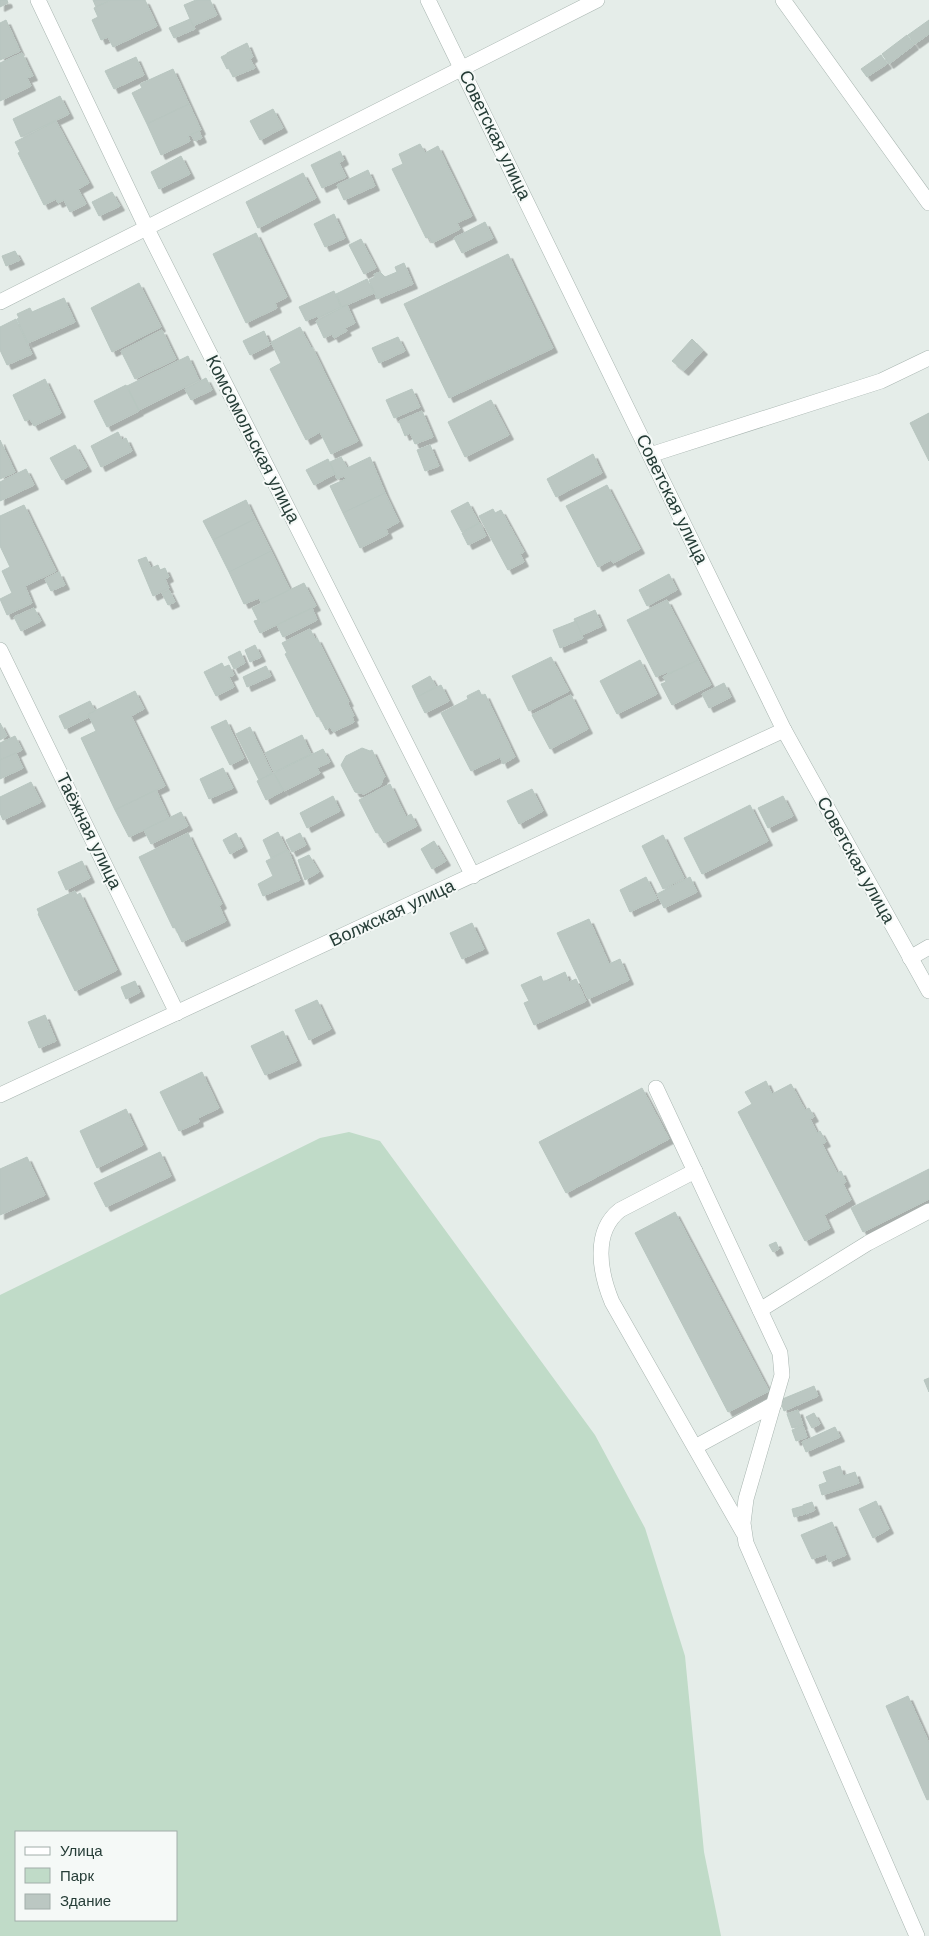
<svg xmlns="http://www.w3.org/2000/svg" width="929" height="1936" font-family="Arial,sans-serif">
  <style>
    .green { fill: #c0dbc8; fill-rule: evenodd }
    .building { fill: #bbc7c2; stroke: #b8c6c0; filter: url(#shadow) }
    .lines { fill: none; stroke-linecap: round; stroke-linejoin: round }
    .minor-casing { stroke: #a8b5b0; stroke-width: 16 }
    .minor { stroke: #fff; stroke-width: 15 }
    .labels { text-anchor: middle; stroke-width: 4; stroke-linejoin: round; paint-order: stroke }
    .street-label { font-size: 18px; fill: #263d37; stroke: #f5f9f7 }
  </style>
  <defs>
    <filter id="shadow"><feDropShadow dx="4.5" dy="4.5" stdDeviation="0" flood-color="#0004"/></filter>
  </defs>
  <rect width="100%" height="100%" fill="#e5ede9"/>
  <!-- green -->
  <path class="green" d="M349,1132L380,1141L595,1435L645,1528L685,1656L704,1852L721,1936H0V1295L320,1138ZM176,1832V1920H16V1832Z"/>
  <!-- building -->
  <g class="building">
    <polygon points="0,0 7,0 8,3 0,7"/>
    <polygon points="93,0 111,0 96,7"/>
    <polygon points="111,0 145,0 157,26 113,47 108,37 101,40 92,20 98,17 94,8"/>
    <polygon points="196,0 210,0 217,15 193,26 184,5"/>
    <polygon points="190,19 195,29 174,38 169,28"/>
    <polygon points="6,20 20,51 0,60 0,23"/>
    <polygon points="929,20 929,34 915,44 908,35"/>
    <polygon points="907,35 914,45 889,64 882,54"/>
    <polygon points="247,43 253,57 250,59 255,68 233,77 229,68 227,69 221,57 227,54 227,53"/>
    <polygon points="22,53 33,76 27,78 31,86 0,101 0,63"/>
    <polygon points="881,55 887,64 867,77 861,69"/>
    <polygon points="136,57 144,75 114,89 105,71"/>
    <polygon points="173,69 189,104 147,124 132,93 142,88 140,84"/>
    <polygon points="60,96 69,114 21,137 13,119"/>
    <polygon points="189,104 201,130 188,136 190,141 161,155 147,124"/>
    <polygon points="273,109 283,128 260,140 250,121"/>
    <polygon points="56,121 89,183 78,189 86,204 70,212 64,200 58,203 56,199 44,205 18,153 20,152 15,142"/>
    <polygon points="199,131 202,138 195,141 191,135"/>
    <polygon points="420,144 425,153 438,146 472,216 457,223 460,229 432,243 429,237 426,238 392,169 403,164 399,154"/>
    <polygon points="340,151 344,160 339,163 346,177 322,188 311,165"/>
    <polygon points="181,156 190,174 159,189 151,172"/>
    <polygon points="368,170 375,186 344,200 337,185"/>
    <polygon points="303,173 316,198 258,228 246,202"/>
    <polygon points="112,192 120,206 99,216 92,202"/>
    <polygon points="334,214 345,238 325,247 314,224"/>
    <polygon points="485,222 493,238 462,253 454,238"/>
    <polygon points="256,233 287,297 275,303 277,308 246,323 213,254"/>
    <polygon points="361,239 376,268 364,274 349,245"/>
    <polygon points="15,251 20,260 6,266 2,256"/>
    <polygon points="508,254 553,348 449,398 404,304"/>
    <polygon points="404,263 413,284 377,299 369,280 375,277 374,274 380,272 385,277 397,272 395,267"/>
    <polygon points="367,279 374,293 342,307 336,294"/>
    <polygon points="139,283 161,327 112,352 91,308"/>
    <polygon points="334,291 341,307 318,318 317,316 306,321 299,307"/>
    <polygon points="64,298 75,322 28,343 17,319 19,318 17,314 30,308 32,312"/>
    <polygon points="347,305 355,323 345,328 347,331 334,338 332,334 324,338 316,321"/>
    <polygon points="16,319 32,354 7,365 0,350 0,327"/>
    <polygon points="300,327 311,348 312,347 358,441 331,454 320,432 306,440 270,369 281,363 271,342"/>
    <polygon points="162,330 176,359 135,379 121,351"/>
    <polygon points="264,331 270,345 250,355 243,341"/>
    <polygon points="398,337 405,351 379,363 372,348"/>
    <polygon points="692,339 703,350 684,371 672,361"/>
    <polygon points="188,356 199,380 139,410 127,386"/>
    <polygon points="206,378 212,390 191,400 185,389"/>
    <polygon points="45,379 61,413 34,426 30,419 25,421 13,395"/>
    <polygon points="126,385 139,411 107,427 94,401"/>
    <polygon points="412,389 420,407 394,418 386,400"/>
    <polygon points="491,400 509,435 465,457 448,422"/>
    <polygon points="422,411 433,437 415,444 410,433 405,436 399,421"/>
    <polygon points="929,413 929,461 910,423"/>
    <polygon points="118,432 122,440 126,438 132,451 101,467 91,446"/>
    <polygon points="0,440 15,472 0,479"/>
    <polygon points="75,445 87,467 62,480 50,458"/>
    <polygon points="430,445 439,466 425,471 417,450"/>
    <polygon points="593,454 602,473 556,497 547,479"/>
    <polygon points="341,457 347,468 370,457 385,493 343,513 330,486 346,479 344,476 337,479 330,462"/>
    <polygon points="328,459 335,474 314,485 306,470"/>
    <polygon points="26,469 34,485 0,501 0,482"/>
    <polygon points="607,485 640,549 613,563 611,560 598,567 566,506"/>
    <polygon points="385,493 399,522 386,529 388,534 360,548 343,513"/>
    <polygon points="246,500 255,519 213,540 203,521"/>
    <polygon points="468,502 479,523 462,532 451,511"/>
    <polygon points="24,505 56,571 25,586 32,603 7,615 0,599 12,593 2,571 10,567 0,546 0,516"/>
    <polygon points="493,509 495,513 501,510 524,552 520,554 524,562 508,570 479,516"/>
    <polygon points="255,519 271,551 229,572 213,540"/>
    <polygon points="480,523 486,536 468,545 462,533"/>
    <polygon points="271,551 290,590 262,604 259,598 244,604 229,572"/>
    <polygon points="146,557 151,568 158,565 160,570 165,568 169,577 165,579 169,588 153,596 138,560"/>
    <polygon points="59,572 65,585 51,591 45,579"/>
    <polygon points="669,574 677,590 647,606 639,590"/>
    <polygon points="304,583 316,606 260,633 254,621 258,620 252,608"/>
    <polygon points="169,590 175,602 168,605 162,593"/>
    <polygon points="667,600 698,660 668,674 667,672 656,677 627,620"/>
    <polygon points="34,608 41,621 21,631 14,617"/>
    <polygon points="312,608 317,620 283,637 277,625"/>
    <polygon points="595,610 602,626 582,635 574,619"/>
    <polygon points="576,621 583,638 560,648 553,630"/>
    <polygon points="310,629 315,639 317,638 349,702 347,702 354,716 352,717 354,722 333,732 330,727 326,730 319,716 317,717 285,654 287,653 282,643"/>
    <polygon points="255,645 261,657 250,662 245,650"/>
    <polygon points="240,651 245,663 234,669 228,657"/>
    <polygon points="551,657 569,691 529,711 512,676"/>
    <polygon points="640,660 657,694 617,714 600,681"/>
    <polygon points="698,660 711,685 672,705 661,684 666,682 663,677"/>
    <polygon points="222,663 224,667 229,665 234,675 229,677 234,687 216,696 204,672"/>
    <polygon points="266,666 271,676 247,687 243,677"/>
    <polygon points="430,676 436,687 417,697 412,686"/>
    <polygon points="724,683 731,697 709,708 702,694"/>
    <polygon points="441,685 449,701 425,713 417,697"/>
    <polygon points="479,690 482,696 485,694 515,757 503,764 500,757 471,771 441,713 468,699 467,696"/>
    <polygon points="135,691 144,709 131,716 165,786 115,810 81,738 96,731 88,714"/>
    <polygon points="571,695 588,729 550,749 532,715"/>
    <polygon points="90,701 95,711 88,714 89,717 65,729 59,716"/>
    <polygon points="226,720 244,758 230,765 211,727"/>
    <polygon points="0,723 7,736 0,740"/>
    <polygon points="250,727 272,773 259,780 236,734"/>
    <polygon points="302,735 311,754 274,772 265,753"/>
    <polygon points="15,736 22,750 0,760 0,743"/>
    <polygon points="362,748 370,751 372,750 385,777 383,778 381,785 364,794 355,792 341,765 346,756"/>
    <polygon points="323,749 330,762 317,768 320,773 284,791 274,773"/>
    <polygon points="16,753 23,768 0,779 0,760"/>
    <polygon points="223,768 233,788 209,799 200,779"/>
    <polygon points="274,773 283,791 266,800 257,781"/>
    <polygon points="31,782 41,802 3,820 0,813 0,797"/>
    <polygon points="390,784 406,817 411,814 417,826 384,843 378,832 376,833 359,800"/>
    <polygon points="532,789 543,811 519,824 507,801"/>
    <polygon points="156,790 169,818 129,837 115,810"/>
    <polygon points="333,796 340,811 307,828 300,813"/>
    <polygon points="783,796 793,816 768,828 758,808"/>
    <polygon points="750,805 768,841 702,874 684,838"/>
    <polygon points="181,812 188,826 151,844 144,830"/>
    <polygon points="278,832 287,850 271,858 263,840"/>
    <polygon points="188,833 222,904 219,906 226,921 182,942 175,927 173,928 139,857"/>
    <polygon points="236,833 243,847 230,854 223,840"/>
    <polygon points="300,833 306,845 292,852 286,840"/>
    <polygon points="663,835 684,878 663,889 642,846"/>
    <polygon points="434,841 446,861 432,869 421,849"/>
    <polygon points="288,850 300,880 263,896 258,884 273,876 266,861"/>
    <polygon points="309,855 319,872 305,880 298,860"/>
    <polygon points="82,861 90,878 66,890 58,872"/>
    <polygon points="646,877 657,899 630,912 620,890"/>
    <polygon points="690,877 697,892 664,908 657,894"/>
    <polygon points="75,891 77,895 80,893 117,970 75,991 38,914 39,913 37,909"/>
    <polygon points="589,919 609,964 620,959 629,980 588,999 557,933"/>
    <polygon points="472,923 484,949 462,959 450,933"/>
    <polygon points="565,972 569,982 576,979 586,1001 534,1025 524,1003 529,1001 521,985 541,976 543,982"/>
    <polygon points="135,981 140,992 126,999 121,987"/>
    <polygon points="317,1000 331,1029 309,1040 295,1010"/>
    <polygon points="45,1015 56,1041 39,1048 28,1022"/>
    <polygon points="283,1031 297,1061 265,1075 251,1046"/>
    <polygon points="202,1072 219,1108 198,1118 199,1122 179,1131 160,1092"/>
    <polygon points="766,1081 772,1094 791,1084 805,1110 809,1108 814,1117 810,1119 817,1133 820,1131 826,1142 822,1144 837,1173 841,1171 846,1182 843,1184 851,1200 824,1215 830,1228 805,1241 738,1112 752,1104 745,1092"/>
    <polygon points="642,1088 669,1139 566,1193 539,1142"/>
    <polygon points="126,1109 143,1145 97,1168 80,1131"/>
    <polygon points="160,1152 171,1176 106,1207 94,1183"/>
    <polygon points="27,1157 45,1195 0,1215 0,1169"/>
    <polygon points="929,1169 929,1199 863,1232 851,1208"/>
    <polygon points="675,1212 769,1391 728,1412 635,1233"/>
    <polygon points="776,1242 779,1249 773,1252 769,1245"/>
    <polygon points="929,1378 929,1392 924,1380"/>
    <polygon points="814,1386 818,1396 784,1411 780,1400"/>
    <polygon points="798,1410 803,1425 792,1428 787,1414"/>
    <polygon points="814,1413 820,1424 812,1428 806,1417"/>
    <polygon points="803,1426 807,1437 796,1441 792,1430"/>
    <polygon points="835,1427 840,1437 806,1452 802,1442"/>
    <polygon points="840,1466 843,1476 855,1472 859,1483 822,1495 819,1485 827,1482 823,1472"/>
    <polygon points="876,1501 889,1529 873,1538 859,1509"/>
    <polygon points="812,1502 815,1510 806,1514 803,1505"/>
    <polygon points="803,1506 805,1514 794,1517 792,1509"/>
    <polygon points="832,1522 846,1555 829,1562 826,1554 812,1559 801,1535"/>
    <polygon points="908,1696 929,1743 929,1799 927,1800 886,1706"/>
  </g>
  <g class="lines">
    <!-- minor casing -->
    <g class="minor-casing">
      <g id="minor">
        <polyline points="38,0 147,229 473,876"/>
        <polyline points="428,0 784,730 929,991"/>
        <polyline points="783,0 929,203"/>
        <polyline points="0,302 597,0"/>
        <polyline points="650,455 881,381 929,358"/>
        <polyline points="0,650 177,1013"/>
        <polyline points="910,958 929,947"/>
        <polyline points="656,1088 780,1353 782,1375 746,1499 743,1523 746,1543 917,1936"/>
        <polyline points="0,1095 784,730"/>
        <path d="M695,1171L620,1210C592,1232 600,1273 612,1302L743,1532"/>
        <polyline points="760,1310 868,1243 929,1211"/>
        <polyline points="695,1447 774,1404"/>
      </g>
    </g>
    <!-- minor -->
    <use href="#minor" class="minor"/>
  </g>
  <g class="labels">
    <!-- street labels -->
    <g class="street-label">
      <text transform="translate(495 135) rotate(64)" y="6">Советская улица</text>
      <text transform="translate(253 439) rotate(63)" y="6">Комсомольская улица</text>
      <text transform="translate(672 499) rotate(64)" y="6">Советская улица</text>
      <text transform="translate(89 831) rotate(64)" y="6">Таёжная улица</text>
      <text transform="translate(856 860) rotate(61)" y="6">Советская улица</text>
      <text transform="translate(392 913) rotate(-25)" y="6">Волжская улица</text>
    </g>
  </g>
  <!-- legend -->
  <rect x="15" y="1831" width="162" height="90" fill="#f5f9f7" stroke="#a2aeaa"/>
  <rect x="25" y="1847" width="25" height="8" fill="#ffffff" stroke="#a2aeaa"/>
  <text x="60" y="1856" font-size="15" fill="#263d37">Улица</text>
  <rect x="25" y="1868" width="25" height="15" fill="#c0dbc8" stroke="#a2aeaa"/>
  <text x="60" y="1881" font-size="15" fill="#263d37">Парк</text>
  <rect x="25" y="1894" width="25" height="15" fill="#bbc7c2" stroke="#a2aeaa"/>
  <text x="60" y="1906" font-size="15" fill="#263d37">Здание</text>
</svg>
